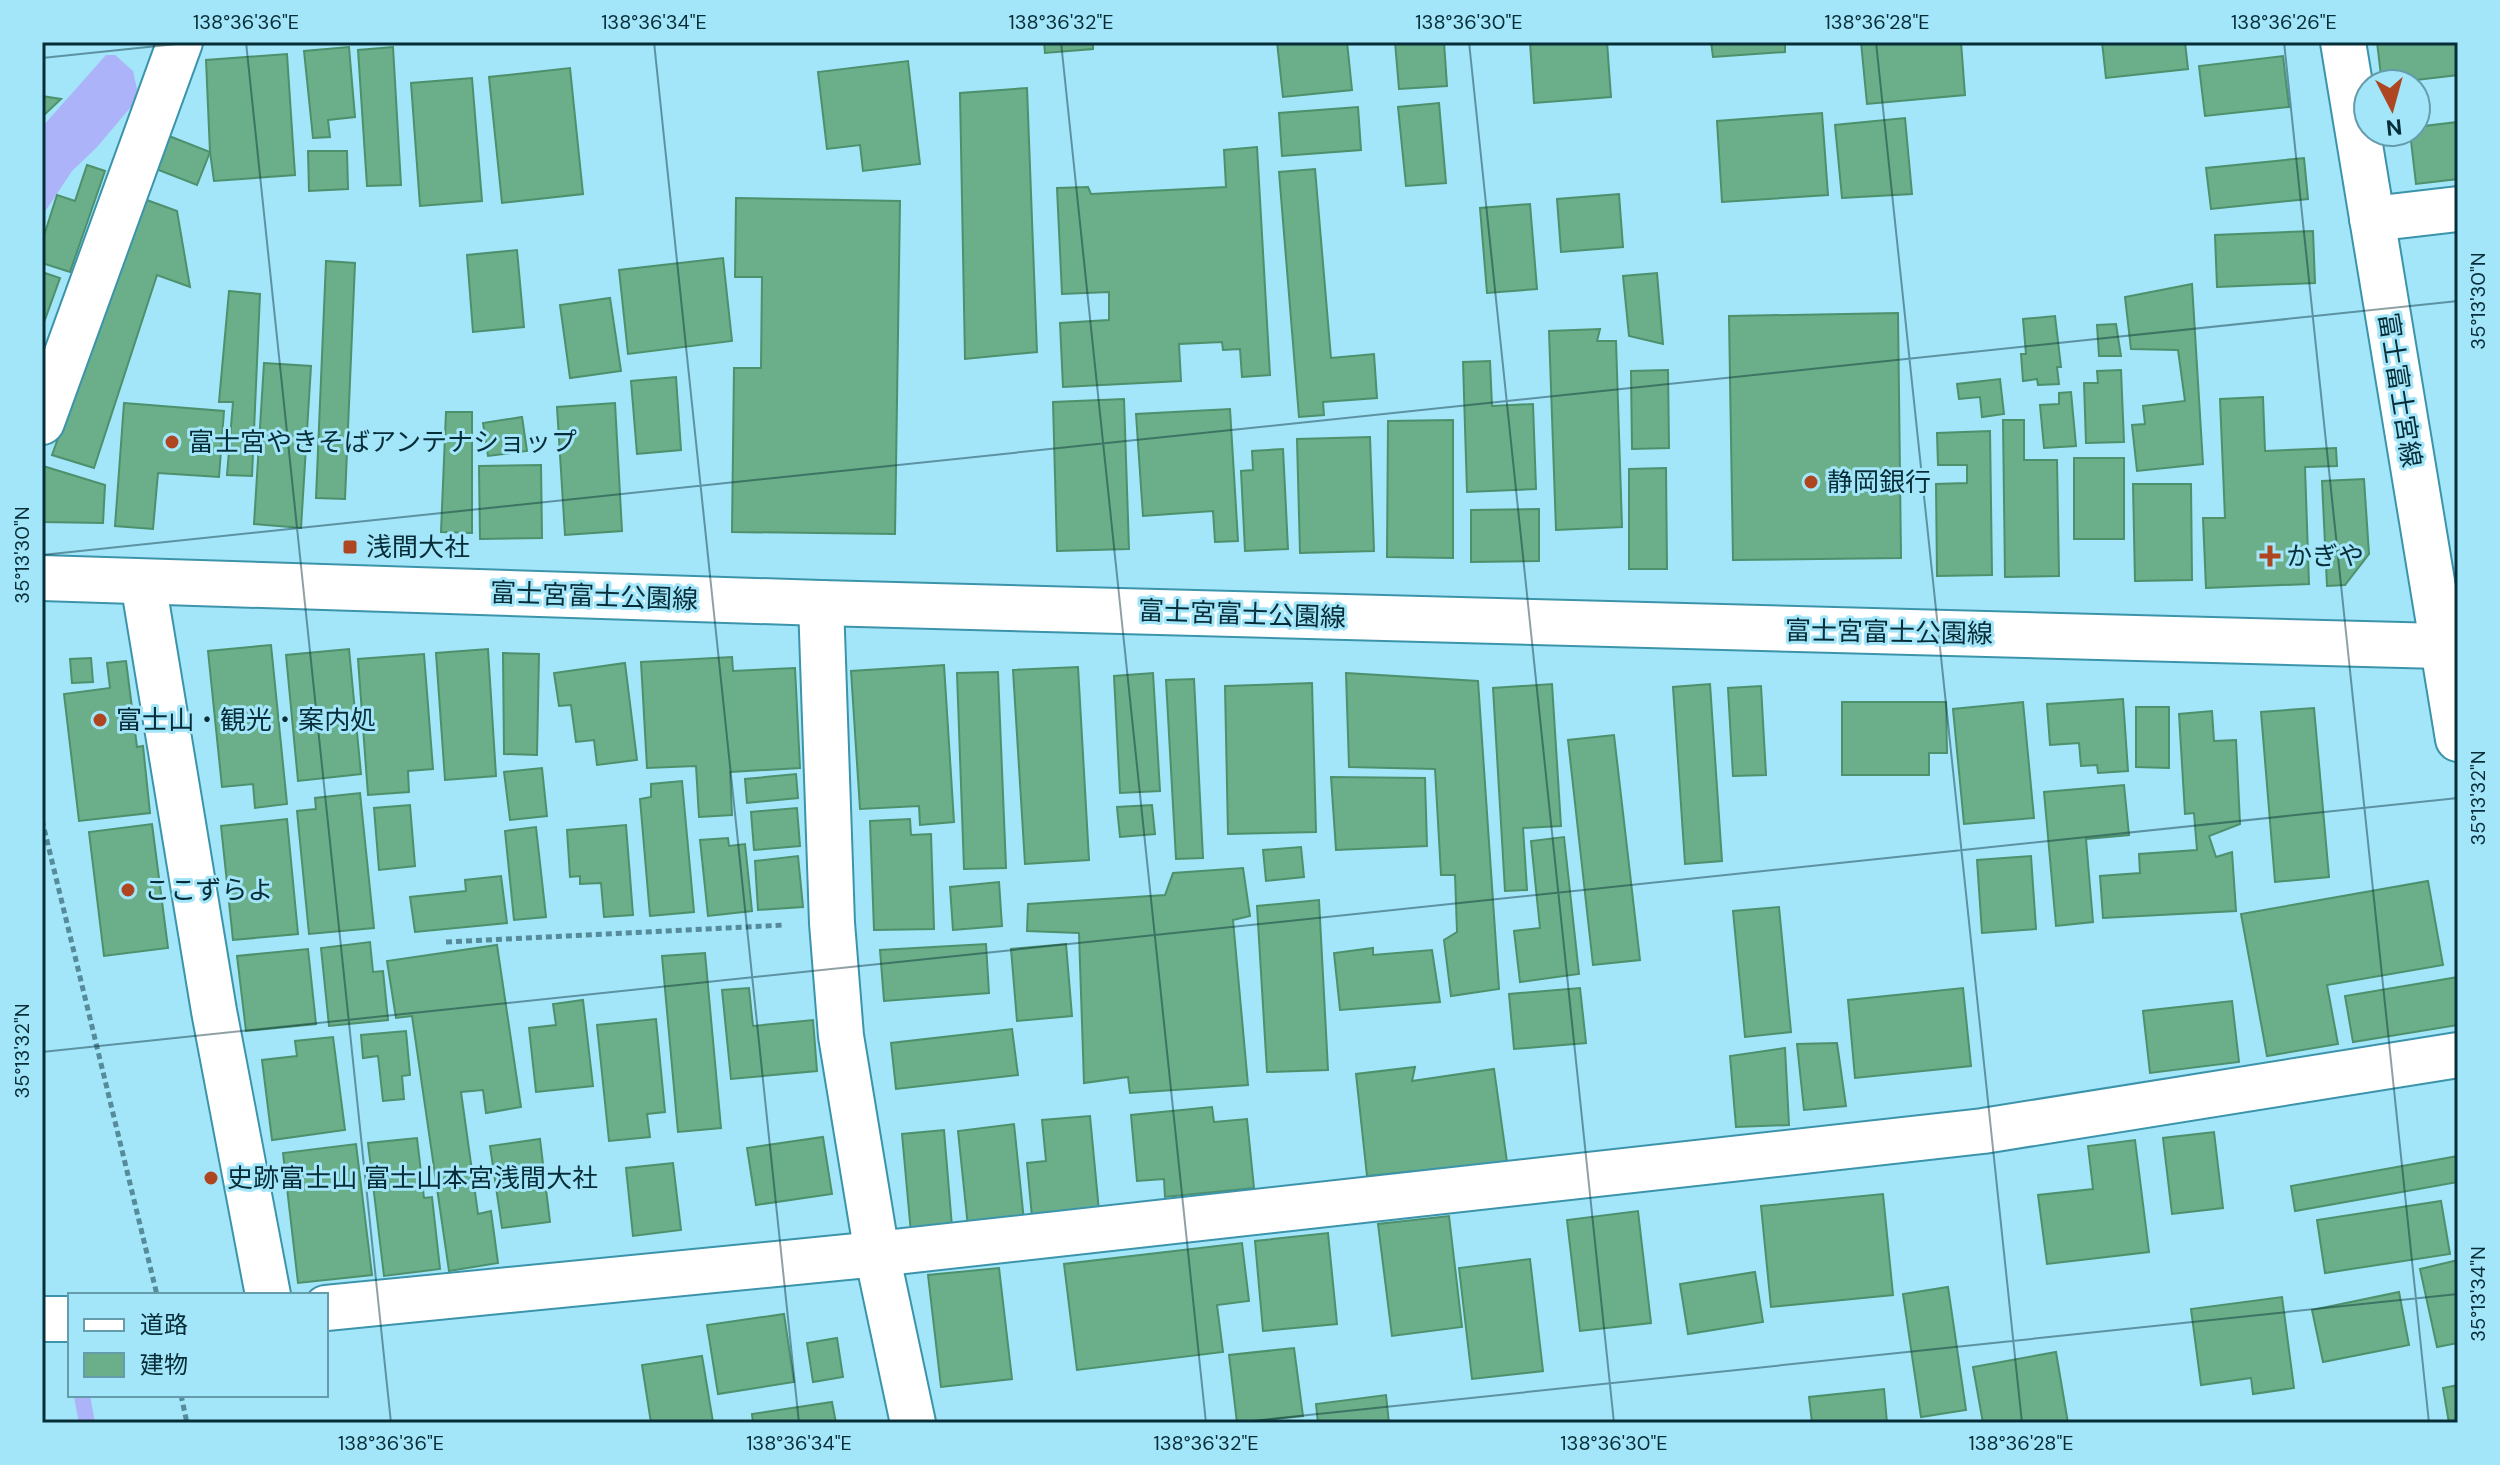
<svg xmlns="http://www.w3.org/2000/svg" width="2500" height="1465" font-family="'DM Sans','Noto Sans JP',sans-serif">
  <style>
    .water { fill: #acb3f9 }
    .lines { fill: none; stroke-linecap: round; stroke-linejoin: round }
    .stream { stroke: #acb3f9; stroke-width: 16 }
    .building { fill: #6aaf89; stroke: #4c906c; stroke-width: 2 }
    .street-casing { stroke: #3c94ab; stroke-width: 48 }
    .secondary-casing { stroke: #3c94ab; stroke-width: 48 }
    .primary-casing { stroke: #3c94ab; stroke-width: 48 }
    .path { stroke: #568b9a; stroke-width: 5; stroke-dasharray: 6 4; stroke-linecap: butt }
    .street { stroke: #fff; stroke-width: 44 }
    .secondary { stroke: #fff; stroke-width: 44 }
    .primary { stroke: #fff; stroke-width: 44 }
    .ticks { fill: none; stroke: #072e38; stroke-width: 2; stroke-opacity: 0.45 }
    .poi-dot { fill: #ad4621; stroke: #a3e5f9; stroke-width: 3 }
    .labels { text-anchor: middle; stroke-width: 6; stroke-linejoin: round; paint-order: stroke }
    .street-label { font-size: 26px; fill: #072e38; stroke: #a3e5f9 }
    .poi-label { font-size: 26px; fill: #072e38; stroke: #a3e5f9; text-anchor: start }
    .neatline { fill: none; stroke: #072e38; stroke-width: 3 }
    .ticks-label { font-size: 20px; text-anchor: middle; fill: #072e38 }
  </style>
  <rect width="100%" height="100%" fill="#a3e5f9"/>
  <!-- water -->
  <polygon class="water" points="106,55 115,55 133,71 137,89 136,101 97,147 72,171 42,216 42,127"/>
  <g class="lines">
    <!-- stream -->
    <polyline class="stream" points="82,1396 87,1423"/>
  </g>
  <!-- building -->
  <g class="building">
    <polygon points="1044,42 1093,42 1093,49 1045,53"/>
    <polygon points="1277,42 1347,42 1352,90 1283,97"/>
    <polygon points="1395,42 1444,42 1447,86 1399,89"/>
    <polygon points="1530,42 1607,42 1611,97 1534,103"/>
    <polygon points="1711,42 1785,42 1785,52 1713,57"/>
    <polygon points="1861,42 1961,42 1965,95 1867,104"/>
    <polygon points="2102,42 2185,42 2188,69 2106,78"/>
    <polygon points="2377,42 2458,42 2458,75 2382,84"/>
    <polygon points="349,47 355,117 328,120 330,137 313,138 304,51"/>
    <polygon points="393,47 401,185 367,186 358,50"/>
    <polygon points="287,54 295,175 214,181 210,152 206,60"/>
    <polygon points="2283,56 2289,107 2205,116 2199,66"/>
    <polygon points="908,61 920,164 863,171 860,145 827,149 818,72"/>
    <polygon points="570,68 583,194 502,203 489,77"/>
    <polygon points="472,78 482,201 420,206 411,83"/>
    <polygon points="1027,88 1037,352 965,359 960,93"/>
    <polygon points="42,96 61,99 42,117"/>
    <polygon points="1439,103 1446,183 1406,186 1398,107"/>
    <polygon points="1358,107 1361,150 1282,156 1279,113"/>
    <polygon points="1822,113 1828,195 1722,202 1717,121"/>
    <polygon points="1905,118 1912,194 1842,198 1835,125"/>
    <polygon points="2458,122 2458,179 2416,184 2410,132 2416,132 2416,127"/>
    <polygon points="169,136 210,152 197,185 156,169"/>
    <polygon points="1257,147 1270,375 1242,377 1240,349 1223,350 1222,342 1179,344 1181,381 1063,387 1060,323 1109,320 1109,292 1062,294 1057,188 1088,187 1091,194 1226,187 1224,150"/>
    <polygon points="308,151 347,151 348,189 309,191"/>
    <polygon points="2304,158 2308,199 2211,209 2206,168"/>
    <polygon points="87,165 105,171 70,272 42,263 42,242 57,195 75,201"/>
    <polygon points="1315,169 1331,358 1374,354 1377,398 1323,402 1324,415 1299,417 1279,172"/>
    <polygon points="1619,194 1623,247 1561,252 1557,199"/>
    <polygon points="736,198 900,201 895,534 732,532 734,368 761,368 762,277 735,277"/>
    <polygon points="144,199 177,211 190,287 157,275 94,468 52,455"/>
    <polygon points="1530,204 1537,289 1487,293 1480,208"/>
    <polygon points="2313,231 2315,283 2217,287 2215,235"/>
    <polygon points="517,250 524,327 473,332 467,255"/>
    <polygon points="723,258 732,341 628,354 619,270"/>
    <polygon points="326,261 355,263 345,499 316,498"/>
    <polygon points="42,272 60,278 42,328"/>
    <polygon points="1657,273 1663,344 1629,336 1623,276"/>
    <polygon points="2192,284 2203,464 2137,471 2132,425 2145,424 2143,406 2185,401 2178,350 2131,349 2125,297"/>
    <polygon points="229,291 260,294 252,476 227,475 233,402 219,402"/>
    <polygon points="610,298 621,371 570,378 560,305"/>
    <polygon points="1898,313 1901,558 1733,560 1729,316"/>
    <polygon points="2055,316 2061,367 2057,367 2059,384 2038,385 2037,379 2023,381 2021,354 2026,354 2023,319"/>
    <polygon points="2116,324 2121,356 2099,356 2097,325"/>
    <polygon points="1600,329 1597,341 1616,341 1622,527 1556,530 1549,331"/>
    <polygon points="1490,361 1492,406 1533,404 1536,489 1467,492 1463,362"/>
    <polygon points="264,363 311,366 301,528 254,524"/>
    <polygon points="1668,370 1669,448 1632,449 1631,371"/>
    <polygon points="2121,370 2124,442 2086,443 2084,383 2098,383 2097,371"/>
    <polygon points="676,377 681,450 637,454 631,381"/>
    <polygon points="2000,379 2004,414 1982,417 1980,397 1959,399 1957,384"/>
    <polygon points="2071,392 2076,446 2044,448 2040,405 2059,404 2059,393"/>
    <polygon points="2263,397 2265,451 2336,448 2337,466 2305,467 2309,584 2206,588 2203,518 2225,518 2220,399"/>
    <polygon points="1124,399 1129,549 1057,551 1053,402"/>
    <polygon points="124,403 224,411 219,477 158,473 153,529 115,526"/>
    <polygon points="615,403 622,531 565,535 557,407"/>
    <polygon points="1230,409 1238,541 1215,542 1213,511 1143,516 1136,414"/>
    <polygon points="446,412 472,412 472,533 441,532"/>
    <polygon points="522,417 527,451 488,456 483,423"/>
    <polygon points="1453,420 1453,558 1387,557 1388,421"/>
    <polygon points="2003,420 2024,420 2024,460 2057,460 2059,576 2005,577"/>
    <polygon points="1990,431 1992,575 1937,576 1936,484 1967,483 1967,465 1938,465 1937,433"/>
    <polygon points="1370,437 1374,551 1300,553 1297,439"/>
    <polygon points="1283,449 1288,549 1245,551 1241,471 1253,470 1252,451"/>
    <rect x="2074" y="458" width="50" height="81"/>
    <polygon points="541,465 542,538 480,539 479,466"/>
    <polygon points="43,466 105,485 103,523 42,522"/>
    <polygon points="1666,468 1667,569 1629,569 1629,469"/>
    <polygon points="2364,479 2369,554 2345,585 2327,586 2322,481"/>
    <polygon points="2133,484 2191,484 2192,580 2135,581"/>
    <polygon points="1539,509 1539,561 1471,562 1471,510"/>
    <polygon points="271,645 287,804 255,808 253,784 222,787 208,651"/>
    <polygon points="349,649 361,774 298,781 286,655"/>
    <polygon points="488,649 496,776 445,780 436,653"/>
    <polygon points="503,653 539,654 537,755 504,754"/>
    <polygon points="424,654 433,769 408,771 409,792 368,795 358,659"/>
    <polygon points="732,657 733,671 795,668 800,768 730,772 732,815 699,817 696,766 647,768 641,662"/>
    <polygon points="91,658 93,682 72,683 70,659"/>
    <polygon points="126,661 137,747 143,746 150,813 79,821 64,694 110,688 107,663"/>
    <polygon points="625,663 637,760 597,765 594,740 576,742 571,705 559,706 554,673"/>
    <polygon points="944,665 954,822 920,825 919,806 860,809 851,671"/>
    <polygon points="1078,667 1089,860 1025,864 1013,670"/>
    <polygon points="998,672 1006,868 964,869 957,673"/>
    <polygon points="1153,673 1160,791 1120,793 1114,676"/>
    <polygon points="1346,673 1478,681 1499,989 1451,996 1444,940 1457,932 1455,875 1441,875 1435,769 1349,767"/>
    <polygon points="1194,679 1203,858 1176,859 1166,680"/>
    <polygon points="1312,683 1316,832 1228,834 1225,686"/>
    <polygon points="1552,684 1561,826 1523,828 1527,890 1505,891 1493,688"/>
    <polygon points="1710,684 1722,861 1685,864 1673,687"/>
    <polygon points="1761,686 1766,775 1733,776 1728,688"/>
    <polygon points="2123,699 2128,771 2098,773 2097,765 2081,766 2079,743 2050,745 2047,704"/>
    <polygon points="1842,702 1946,702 1947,753 1929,753 1929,775 1842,775"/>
    <polygon points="2023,702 2034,818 1964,824 1953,709"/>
    <polygon points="2136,707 2169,707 2169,768 2136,767"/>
    <polygon points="2314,708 2329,877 2275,882 2261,712"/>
    <polygon points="2212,711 2214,741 2236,740 2240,824 2209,836 2216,857 2232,852 2236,911 2103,918 2100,876 2140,873 2139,854 2197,850 2194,813 2185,814 2179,714"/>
    <polygon points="1614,735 1640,960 1593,965 1568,740"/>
    <polygon points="542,768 547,816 510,820 504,772"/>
    <polygon points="796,774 798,798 747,803 745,779"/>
    <polygon points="1331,777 1425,778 1427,846 1336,850"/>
    <polygon points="682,781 694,912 650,916 640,799 651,797 651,784"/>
    <polygon points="2124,785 2129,835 2086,839 2093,922 2056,926 2044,792"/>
    <polygon points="360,793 374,928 309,934 297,811 316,809 315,798"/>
    <polygon points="410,805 415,866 379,870 374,808"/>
    <polygon points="1152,805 1155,834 1120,837 1117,807"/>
    <polygon points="797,808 800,846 754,850 751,812"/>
    <polygon points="287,819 298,934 233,940 221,826"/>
    <polygon points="910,819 911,835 931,834 934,929 874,930 870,821"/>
    <polygon points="152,824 168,948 104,956 89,832"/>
    <polygon points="626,825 633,915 604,917 601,883 580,884 580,876 570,877 567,830"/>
    <polygon points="536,827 546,917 514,920 505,831"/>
    <polygon points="1564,837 1579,974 1520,982 1514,931 1540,928 1531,841"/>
    <polygon points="728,838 729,846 745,844 752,911 708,916 700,840"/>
    <polygon points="1301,847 1304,877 1266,881 1263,850"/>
    <polygon points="798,856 803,907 758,910 755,861"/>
    <polygon points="2031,856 2036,929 1982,933 1977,860"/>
    <polygon points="1243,868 1250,916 1233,920 1248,1085 1130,1093 1128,1077 1084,1083 1079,933 1027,931 1028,904 1165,895 1173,873"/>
    <polygon points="501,876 507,923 415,932 410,897 466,891 465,880"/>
    <polygon points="2428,881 2443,965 2327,985 2338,1044 2267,1056 2241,914"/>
    <polygon points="999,882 1002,926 953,930 950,887"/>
    <polygon points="1319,900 1328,1070 1267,1072 1257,906"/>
    <polygon points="1779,907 1791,1032 1745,1037 1733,911"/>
    <polygon points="370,942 373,972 383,971 388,1020 329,1026 321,948"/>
    <polygon points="986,944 989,993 884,1001 880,950"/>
    <polygon points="1066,944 1072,1016 1017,1021 1011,949"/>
    <polygon points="497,945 521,1107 486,1113 483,1090 461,1092 478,1214 491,1211 498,1263 449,1271 412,1016 396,1018 387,961"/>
    <polygon points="1373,948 1373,955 1432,950 1440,1002 1340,1010 1334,953"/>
    <polygon points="308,949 316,1024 246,1031 237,956"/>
    <polygon points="705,953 721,1128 678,1132 662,956"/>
    <polygon points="2458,977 2458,1025 2353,1042 2345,996"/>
    <polygon points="749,988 753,1026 813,1020 817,1071 731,1079 722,990"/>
    <polygon points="1580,988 1586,1043 1514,1049 1509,994"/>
    <polygon points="1963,988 1971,1066 1855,1078 1848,1000"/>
    <polygon points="583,1000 593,1086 536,1092 529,1028 556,1025 553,1004"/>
    <polygon points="2232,1001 2239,1062 2150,1073 2143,1011"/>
    <polygon points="656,1019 665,1112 647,1114 650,1137 609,1141 597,1025"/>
    <polygon points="1012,1029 1018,1075 896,1089 891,1043"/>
    <polygon points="406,1031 410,1075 402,1076 404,1099 383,1101 378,1056 363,1058 361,1035"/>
    <polygon points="333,1037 345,1130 272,1140 262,1060 297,1056 295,1041"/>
    <polygon points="1837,1043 1846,1106 1804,1110 1797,1044"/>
    <polygon points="1785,1048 1789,1125 1736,1127 1730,1056"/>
    <polygon points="1415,1067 1412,1081 1494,1069 1507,1162 1367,1176 1356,1074"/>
    <polygon points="1212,1107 1214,1122 1247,1119 1254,1188 1165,1197 1164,1179 1137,1181 1131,1115"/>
    <polygon points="1090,1116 1099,1211 1032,1217 1027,1163 1046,1161 1042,1120"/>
    <polygon points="1014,1124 1024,1221 968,1227 958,1131"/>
    <polygon points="944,1130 952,1227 911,1233 902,1134"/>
    <polygon points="2214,1132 2223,1208 2172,1214 2163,1138"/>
    <polygon points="823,1137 832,1194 756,1205 747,1148"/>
    <polygon points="417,1138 424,1198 432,1197 440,1269 384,1276 368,1143"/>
    <polygon points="540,1139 550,1222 502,1228 490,1146"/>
    <polygon points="2135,1140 2149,1252 2047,1264 2038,1195 2093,1189 2088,1146"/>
    <polygon points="356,1144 372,1275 298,1283 283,1153"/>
    <polygon points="2458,1156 2458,1182 2295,1211 2291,1186"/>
    <polygon points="673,1163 681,1230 633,1236 626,1168"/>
    <polygon points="1883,1194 1893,1295 1771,1307 1761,1206"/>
    <polygon points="2441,1201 2450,1254 2325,1273 2317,1220"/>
    <polygon points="1638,1211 1651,1323 1580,1331 1567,1220"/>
    <polygon points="1449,1216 1462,1327 1392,1336 1378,1224"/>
    <polygon points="1328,1233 1337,1324 1263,1331 1255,1241"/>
    <polygon points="1242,1243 1249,1301 1217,1305 1223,1352 1077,1370 1064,1264"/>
    <polygon points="1530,1259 1543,1371 1472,1379 1459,1268"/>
    <polygon points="2458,1260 2458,1343 2437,1347 2420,1269"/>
    <polygon points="999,1268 1012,1379 941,1387 928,1275"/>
    <polygon points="1755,1272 1763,1322 1688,1334 1680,1284"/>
    <polygon points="1948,1287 1966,1410 1921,1417 1903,1294"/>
    <polygon points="2399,1292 2409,1345 2323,1362 2312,1310"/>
    <polygon points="2282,1297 2294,1388 2253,1394 2251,1378 2201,1385 2191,1309"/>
    <polygon points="784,1314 794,1382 718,1394 707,1325"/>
    <polygon points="837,1338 843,1377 813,1382 807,1343"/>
    <polygon points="1294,1348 1303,1416 1237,1423 1229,1355"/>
    <polygon points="2056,1352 2068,1423 1983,1423 1973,1367"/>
    <polygon points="702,1356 713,1422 651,1423 642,1365"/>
    <polygon points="2458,1385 2458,1423 2449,1423 2443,1388"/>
    <polygon points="1884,1389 1887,1423 1812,1423 1809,1397"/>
    <polygon points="1386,1395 1389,1423 1318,1423 1316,1404"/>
    <polygon points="832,1402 836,1423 753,1423 752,1414"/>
  </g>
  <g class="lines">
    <!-- street casing -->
    <g class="street-casing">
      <g id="street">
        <polyline points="2372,219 2458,209"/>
        <polyline points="42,422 180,42"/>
        <polyline points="143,582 214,1011 268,1295"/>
        <polyline points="821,603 832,923 841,1036 877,1254 913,1423"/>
        <polyline points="326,1308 877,1254 1983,1131 2458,1055"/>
        <polyline points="42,1319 70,1319"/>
      </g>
    </g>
    <!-- secondary casing -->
    <g class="secondary-casing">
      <g id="secondary">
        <polyline points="2343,42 2458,739"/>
        <polyline points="42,578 821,603 2441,646"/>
      </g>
    </g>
    <!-- primary casing -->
    <g class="primary-casing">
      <polyline id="primary" points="2441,646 2458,646"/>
    </g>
    <!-- path -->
    <g class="path">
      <polyline points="42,820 157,1295"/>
      <polyline points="446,942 784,925"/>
      <polyline points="181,1395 187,1423"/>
    </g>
    <!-- street -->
    <use href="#street" class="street"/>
    <!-- secondary -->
    <use href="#secondary" class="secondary"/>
    <!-- primary -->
    <use href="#primary" class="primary"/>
  </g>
  <!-- ticks -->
  <path class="ticks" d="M246,42L391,1423M654,42L799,1423M1061,42L1206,1423M1469,42L1614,1423M1876,42L2022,1423M2284,42L2429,1423M42,58L196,42M42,555L2458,301M42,1052L2458,798M1233,1423L2458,1294"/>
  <!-- markers -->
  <g class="poi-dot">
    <circle cx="172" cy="442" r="8"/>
    <circle cx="1811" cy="482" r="8"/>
    <rect x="342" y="539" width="16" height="16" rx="4"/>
    <path d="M2266 544h8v8h8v8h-8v8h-8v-8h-8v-8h8z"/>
    <circle cx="100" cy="720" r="8"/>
    <circle cx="128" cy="890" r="8"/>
    <circle cx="211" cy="1178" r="8"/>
  </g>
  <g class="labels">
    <!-- street labels -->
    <g class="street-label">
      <text transform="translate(2400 390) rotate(81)" y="9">富士富士宮線</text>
      <text transform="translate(594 596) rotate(2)" y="9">富士宮富士公園線</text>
      <text transform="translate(1242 614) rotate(2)" y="9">富士宮富士公園線</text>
      <text transform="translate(1889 632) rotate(1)" y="9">富士宮富士公園線</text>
    </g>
    <!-- poi labels -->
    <g class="poi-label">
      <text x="188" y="451">富士宮やきそばアンテナショップ</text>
      <text x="1827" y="491">静岡銀行</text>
      <text x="366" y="556">浅間大社</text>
      <text x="2286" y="565">かぎや</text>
      <text x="116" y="729">富士山・観光・案内処</text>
      <text x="144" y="899">ここずらよ</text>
      <text x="227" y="1187">史跡富士山 富士山本宮浅間大社</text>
    </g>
  </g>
  <!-- border -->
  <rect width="2500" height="1465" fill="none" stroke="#a3e5f9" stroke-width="88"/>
  <!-- legend -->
  <rect x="68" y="1293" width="260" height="104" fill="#a3e5f9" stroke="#659cac" stroke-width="2"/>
  <rect x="84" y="1319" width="40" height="12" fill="#ffffff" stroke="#659cac" stroke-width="2"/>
  <text x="140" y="1333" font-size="24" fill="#072e38">道路</text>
  <rect x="84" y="1353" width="40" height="24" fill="#6aaf89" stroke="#659cac" stroke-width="2"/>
  <text x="140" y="1373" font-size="24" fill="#072e38">建物</text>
  <!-- north arrow -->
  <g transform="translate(2392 108) rotate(174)"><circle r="38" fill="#a3e5f9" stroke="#659cac" stroke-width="2"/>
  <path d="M0-6L14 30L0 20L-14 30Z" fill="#ad4621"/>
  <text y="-12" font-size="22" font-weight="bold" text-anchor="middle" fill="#072e38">N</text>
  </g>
  <rect x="44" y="44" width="2412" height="1377" class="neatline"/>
  <g class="ticks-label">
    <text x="246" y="29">138°36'36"E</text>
    <text x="654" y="29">138°36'34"E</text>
    <text x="1061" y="29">138°36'32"E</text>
    <text x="1469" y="29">138°36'30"E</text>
    <text x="1877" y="29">138°36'28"E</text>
    <text x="2284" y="29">138°36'26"E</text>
    <text transform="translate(2478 301) rotate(-90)" y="7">35°13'30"N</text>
    <text transform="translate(22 555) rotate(-90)" y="7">35°13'30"N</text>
    <text transform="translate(2478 798) rotate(-90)" y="7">35°13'32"N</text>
    <text transform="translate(22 1051) rotate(-90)" y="7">35°13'32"N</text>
    <text transform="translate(2478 1294) rotate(-90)" y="7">35°13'34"N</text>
    <text x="391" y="1450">138°36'36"E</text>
    <text x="799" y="1450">138°36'34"E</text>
    <text x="1206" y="1450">138°36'32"E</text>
    <text x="1614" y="1450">138°36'30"E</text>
    <text x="2021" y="1450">138°36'28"E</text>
  </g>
</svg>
